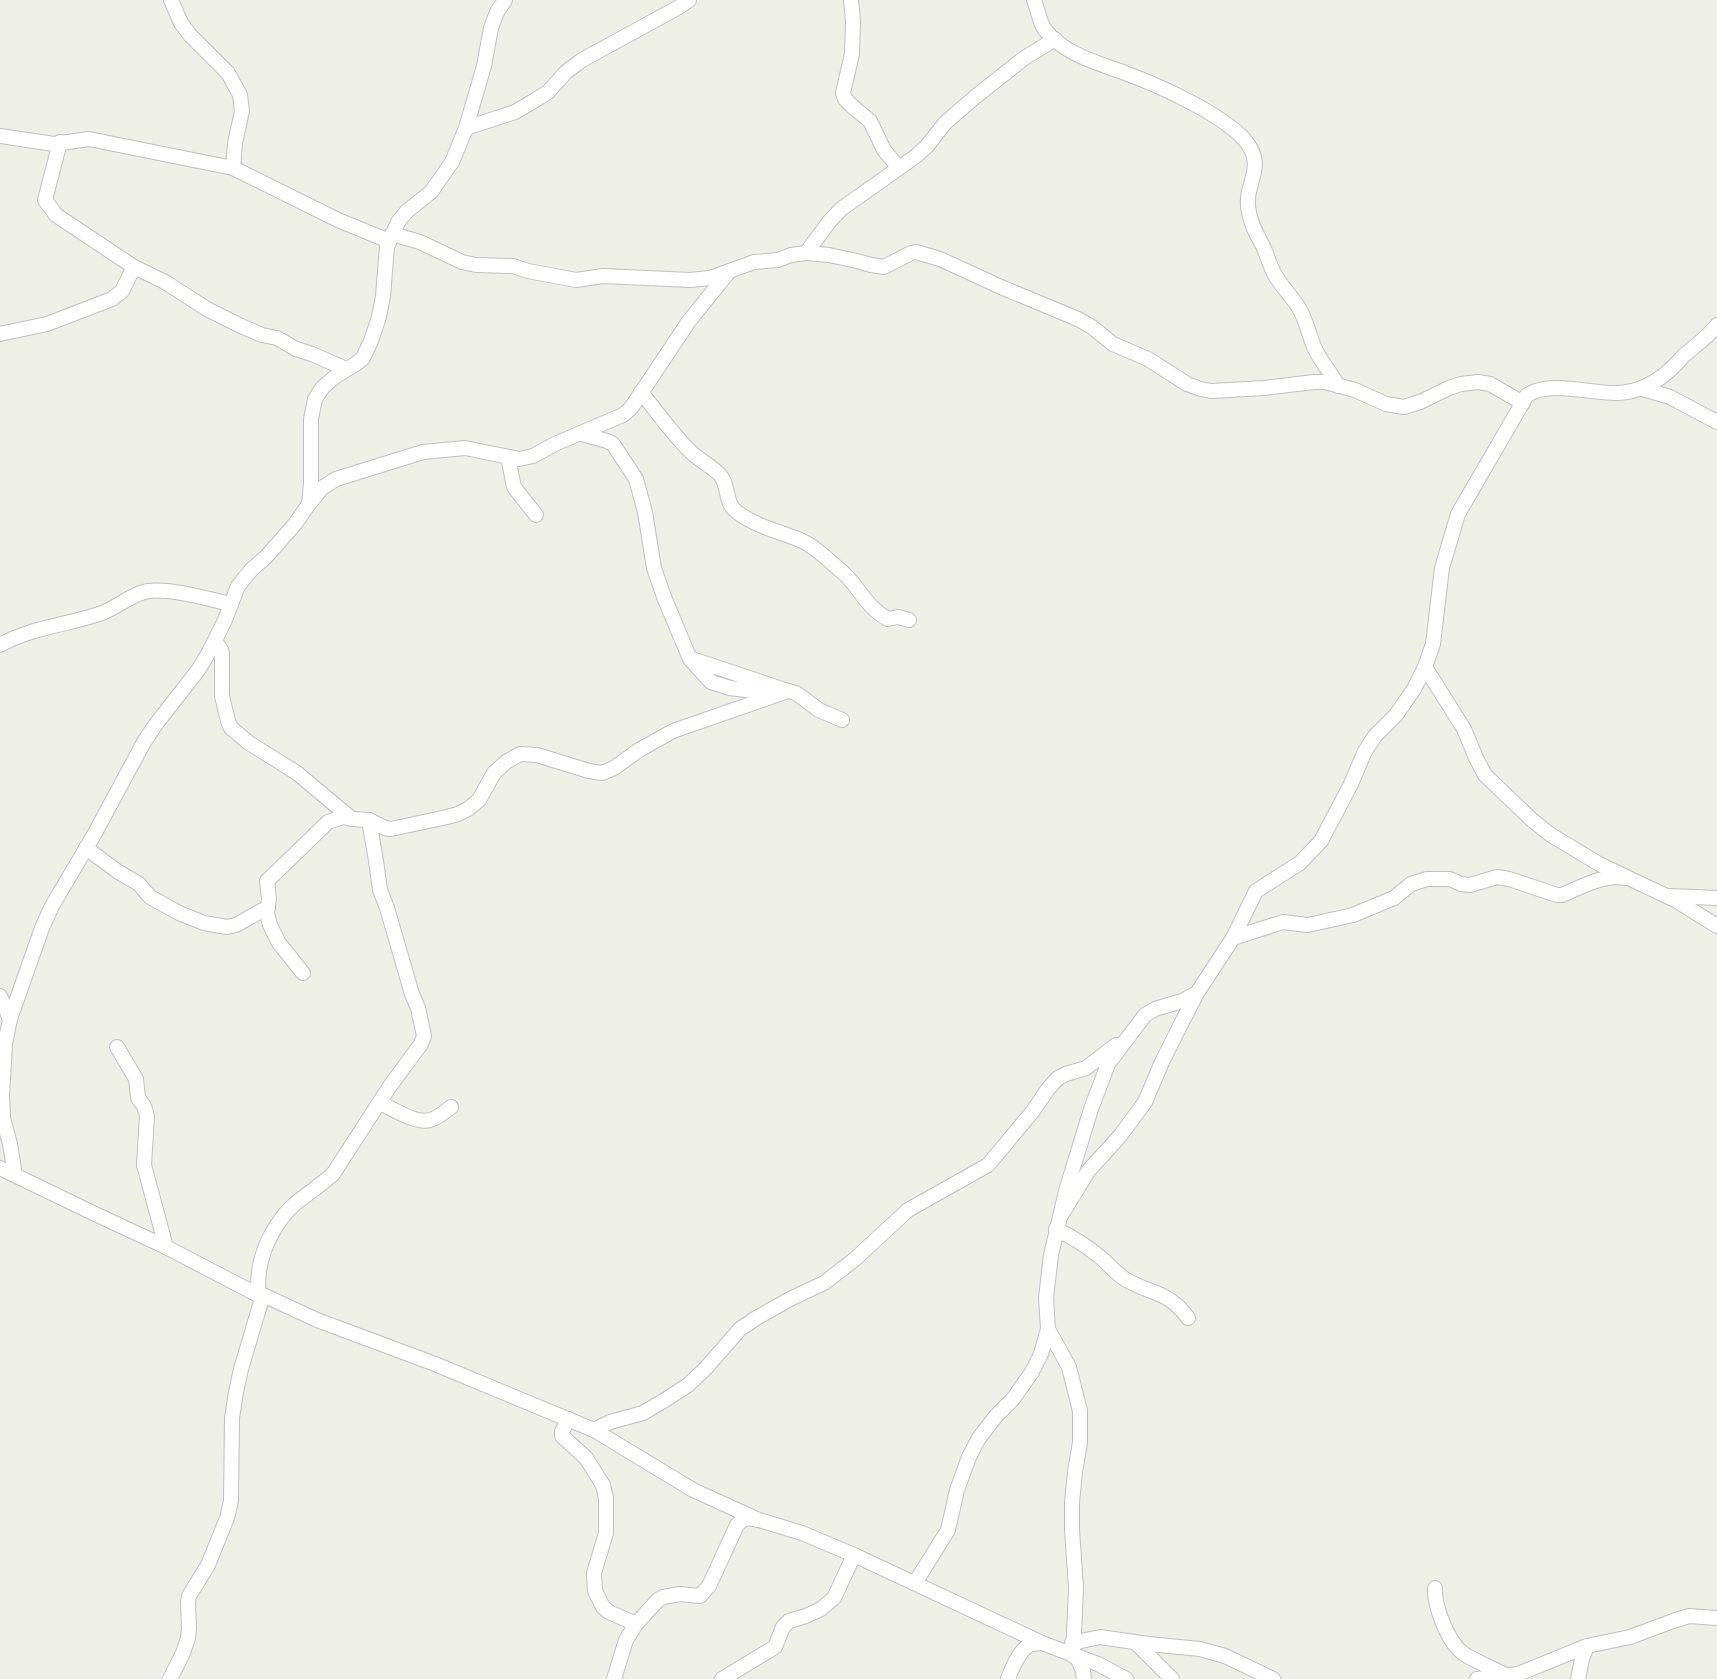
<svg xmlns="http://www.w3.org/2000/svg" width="1717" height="1679" font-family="Cabin,sans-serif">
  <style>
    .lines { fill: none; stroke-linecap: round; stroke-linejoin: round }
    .minor-casing { stroke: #bfbfc6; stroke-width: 16 }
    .minor { stroke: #fff; stroke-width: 14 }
  </style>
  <rect width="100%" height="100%" fill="#eef0e5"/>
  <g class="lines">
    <!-- minor casing -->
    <g class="minor-casing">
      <g id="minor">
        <polyline points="171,0 181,23 190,35 228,73 240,95 242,111 235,143 233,168"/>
        <polyline points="851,0 853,21 852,54 843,93 845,99 852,106 870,121 884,150 899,168"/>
        <path d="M1034,0C1038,10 1039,21 1045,30C1064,54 1098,63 1125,73C1158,85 1220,113 1244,139C1269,168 1242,184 1249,212C1251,225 1257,235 1263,246C1267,255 1270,266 1275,275C1282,287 1292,297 1299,308C1306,320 1309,334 1314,347C1320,360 1331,373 1338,386"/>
        <polyline points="466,128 515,112 537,99 548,92 566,72 582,60 679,7 689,0"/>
        <polyline points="0,136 54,144 89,139 233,168 338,220 389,241"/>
        <polyline points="60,142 45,200 56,215 134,267 165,282 207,309 241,326 262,335 277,338 296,349 312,354 346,369"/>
        <polyline points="392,234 420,242 462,262 476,265 513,266 528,271 576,280 603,276 690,280 710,278 754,262 778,260 791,255 806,253 829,222 841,209 916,156 927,146 945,123 975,97 1023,59 1055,39"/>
        <polyline points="806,253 829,255 857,261 871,265 884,267 911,253 916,252 940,259 1001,287 1078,319 1092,327 1113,344 1148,359 1187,384 1201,389 1211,391 1264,388 1314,382 1325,382 1355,390 1386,404 1404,407 1420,402 1449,388 1461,384 1478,382 1490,384 1523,403"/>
        <polyline points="0,334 47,324 112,299 122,291 134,267"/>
        <polyline points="1643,389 1670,397 1717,422"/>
        <path d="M641,392C657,412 673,435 691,452C699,460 714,468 720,475C730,486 724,503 737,512C755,526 778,531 800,540C815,546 828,560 840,570C858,584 866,608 888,619L898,617L909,620"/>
        <polyline points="582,434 607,441 613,444 636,479 645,512 654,568 664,597 690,659 711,682 730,688 754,691 781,689 796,693 819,710 842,720"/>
        <polyline points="508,457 514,487 536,515"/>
        <polyline points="309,504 322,488 336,479 423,452 465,448 519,459 533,456 557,443 623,415 631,408 689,321 727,274"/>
        <polyline points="215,641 221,650 222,654 222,696 228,721 231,728 249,743 297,773 352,819 369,820 385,828 391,829 447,817 458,814 468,809 479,800 494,773 506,762 520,754 537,755 589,771 602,773 614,768 639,750 673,731 788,691"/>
        <path d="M0,645C32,627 68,625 102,613C118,607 131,594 148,591C171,588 208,599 231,604"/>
        <polyline points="692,659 779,688"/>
        <polyline points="1425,667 1464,729 1476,758 1485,775 1532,820 1551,835 1599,864 1677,901 1717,926"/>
        <polyline points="86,848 117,871 139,884 150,897 179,913 204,923 227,927 236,925 268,907"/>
        <polyline points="1670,896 1717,898"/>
        <path d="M1233,938L1283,922L1308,925L1353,915L1394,898L1411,884L1427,879H1450L1461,884L1470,885L1497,877L1509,879L1557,895H1562C1584,886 1602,874 1627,878"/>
        <polyline points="303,973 279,943 270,925 267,913 269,899 267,881 328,822 343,817 352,819"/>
        <polyline points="0,996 10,1019"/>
        <polyline points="117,1047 136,1079 138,1098 144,1106 147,1116 144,1165 166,1247"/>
        <path d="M380,1103C394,1109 415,1124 430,1120C438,1118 444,1112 451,1107"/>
        <polyline points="0,1168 93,1213 166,1247 258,1295 263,1295 317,1320 435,1364 594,1430 693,1490 759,1520 802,1533 854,1555 1042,1643 1098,1664 1126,1679"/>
        <polyline points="15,1175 10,1144 3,1118 2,1095 5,1044 10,1019 42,928 52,906 95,833 144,742 156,724 199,669 209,652 225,620 238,586 252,569 266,557 295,524 309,504 311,484 311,419 315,399 323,387 336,376 357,363 363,358 371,341 379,317 383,296 387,247 398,222 407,211 431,192 452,162 466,128 484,66 491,28 497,12 505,0"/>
        <path d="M1060,1217L1089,1170L1120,1136L1145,1102L1162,1062L1182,1022L1197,993L1233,938L1256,891L1300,863L1321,841L1351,784L1365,751L1375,736L1396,715L1414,689L1425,667L1433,644L1442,568L1458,514L1527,395C1552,380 1590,394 1618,393C1640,392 1659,381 1674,366C1679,362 1682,356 1687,353C1698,343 1708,337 1717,325"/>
        <path d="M1056,1229C1072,1237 1087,1246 1100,1257C1109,1264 1116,1274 1125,1279C1151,1295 1168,1290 1188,1318"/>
        <path d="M258,1295C258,1288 258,1280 259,1272C262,1247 277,1219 296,1203C308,1193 321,1185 333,1174L390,1086L421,1044L424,1036L418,1008L412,994L387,908L380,890L376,861L369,820"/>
        <polyline points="569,1419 562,1431 562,1436 586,1458 603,1485 606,1498 606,1533 594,1573 595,1591 603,1607 609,1612 636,1624"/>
        <polyline points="594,1430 610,1422 643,1413 665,1400 688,1385 706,1368 740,1329 758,1317 792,1298 824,1283 855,1259 908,1210 988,1165 1033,1111 1048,1089 1058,1078 1066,1074 1086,1068 1116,1045"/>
        <polyline points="915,1583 948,1530 957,1490 969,1457 979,1438 996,1416 1013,1399 1032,1372 1041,1354 1048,1329"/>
        <path d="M1435,1588C1434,1606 1448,1643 1464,1654C1477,1662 1492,1668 1506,1675"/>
        <polyline points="1135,1642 1172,1679"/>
        <polyline points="1072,1643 1100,1637 1148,1644 1200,1649 1225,1656 1273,1679"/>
        <polyline points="1073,1656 1076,1587 1072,1530 1072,1502 1075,1472 1080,1442 1080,1411 1069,1367 1048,1329 1046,1298 1051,1255 1066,1191 1091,1109 1108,1064 1145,1015 1155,1009 1182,1001 1197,993"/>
        <polyline points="1077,1657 1083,1671 1084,1679"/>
        <polyline points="170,1679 183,1653 188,1638 189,1629 188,1602 189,1596 208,1565 227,1518 231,1501 232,1418 236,1392 241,1369 263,1295"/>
        <path d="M614,1679L626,1640L636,1624L658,1600L663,1597L680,1594L700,1596L709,1586L737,1525C744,1518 748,1517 757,1520"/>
        <polyline points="722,1679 775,1647 783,1627 789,1621 806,1616 821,1609 834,1598 854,1555"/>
        <path d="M1008,1679C1012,1668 1019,1650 1031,1644C1033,1644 1040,1643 1042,1643"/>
        <polyline points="1477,1679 1518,1674 1587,1646 1630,1637 1673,1621 1689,1616 1717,1618"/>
        <polyline points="1578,1679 1582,1659 1587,1646"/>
      </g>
    </g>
    <!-- minor -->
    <use href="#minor" class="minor"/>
  </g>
</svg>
